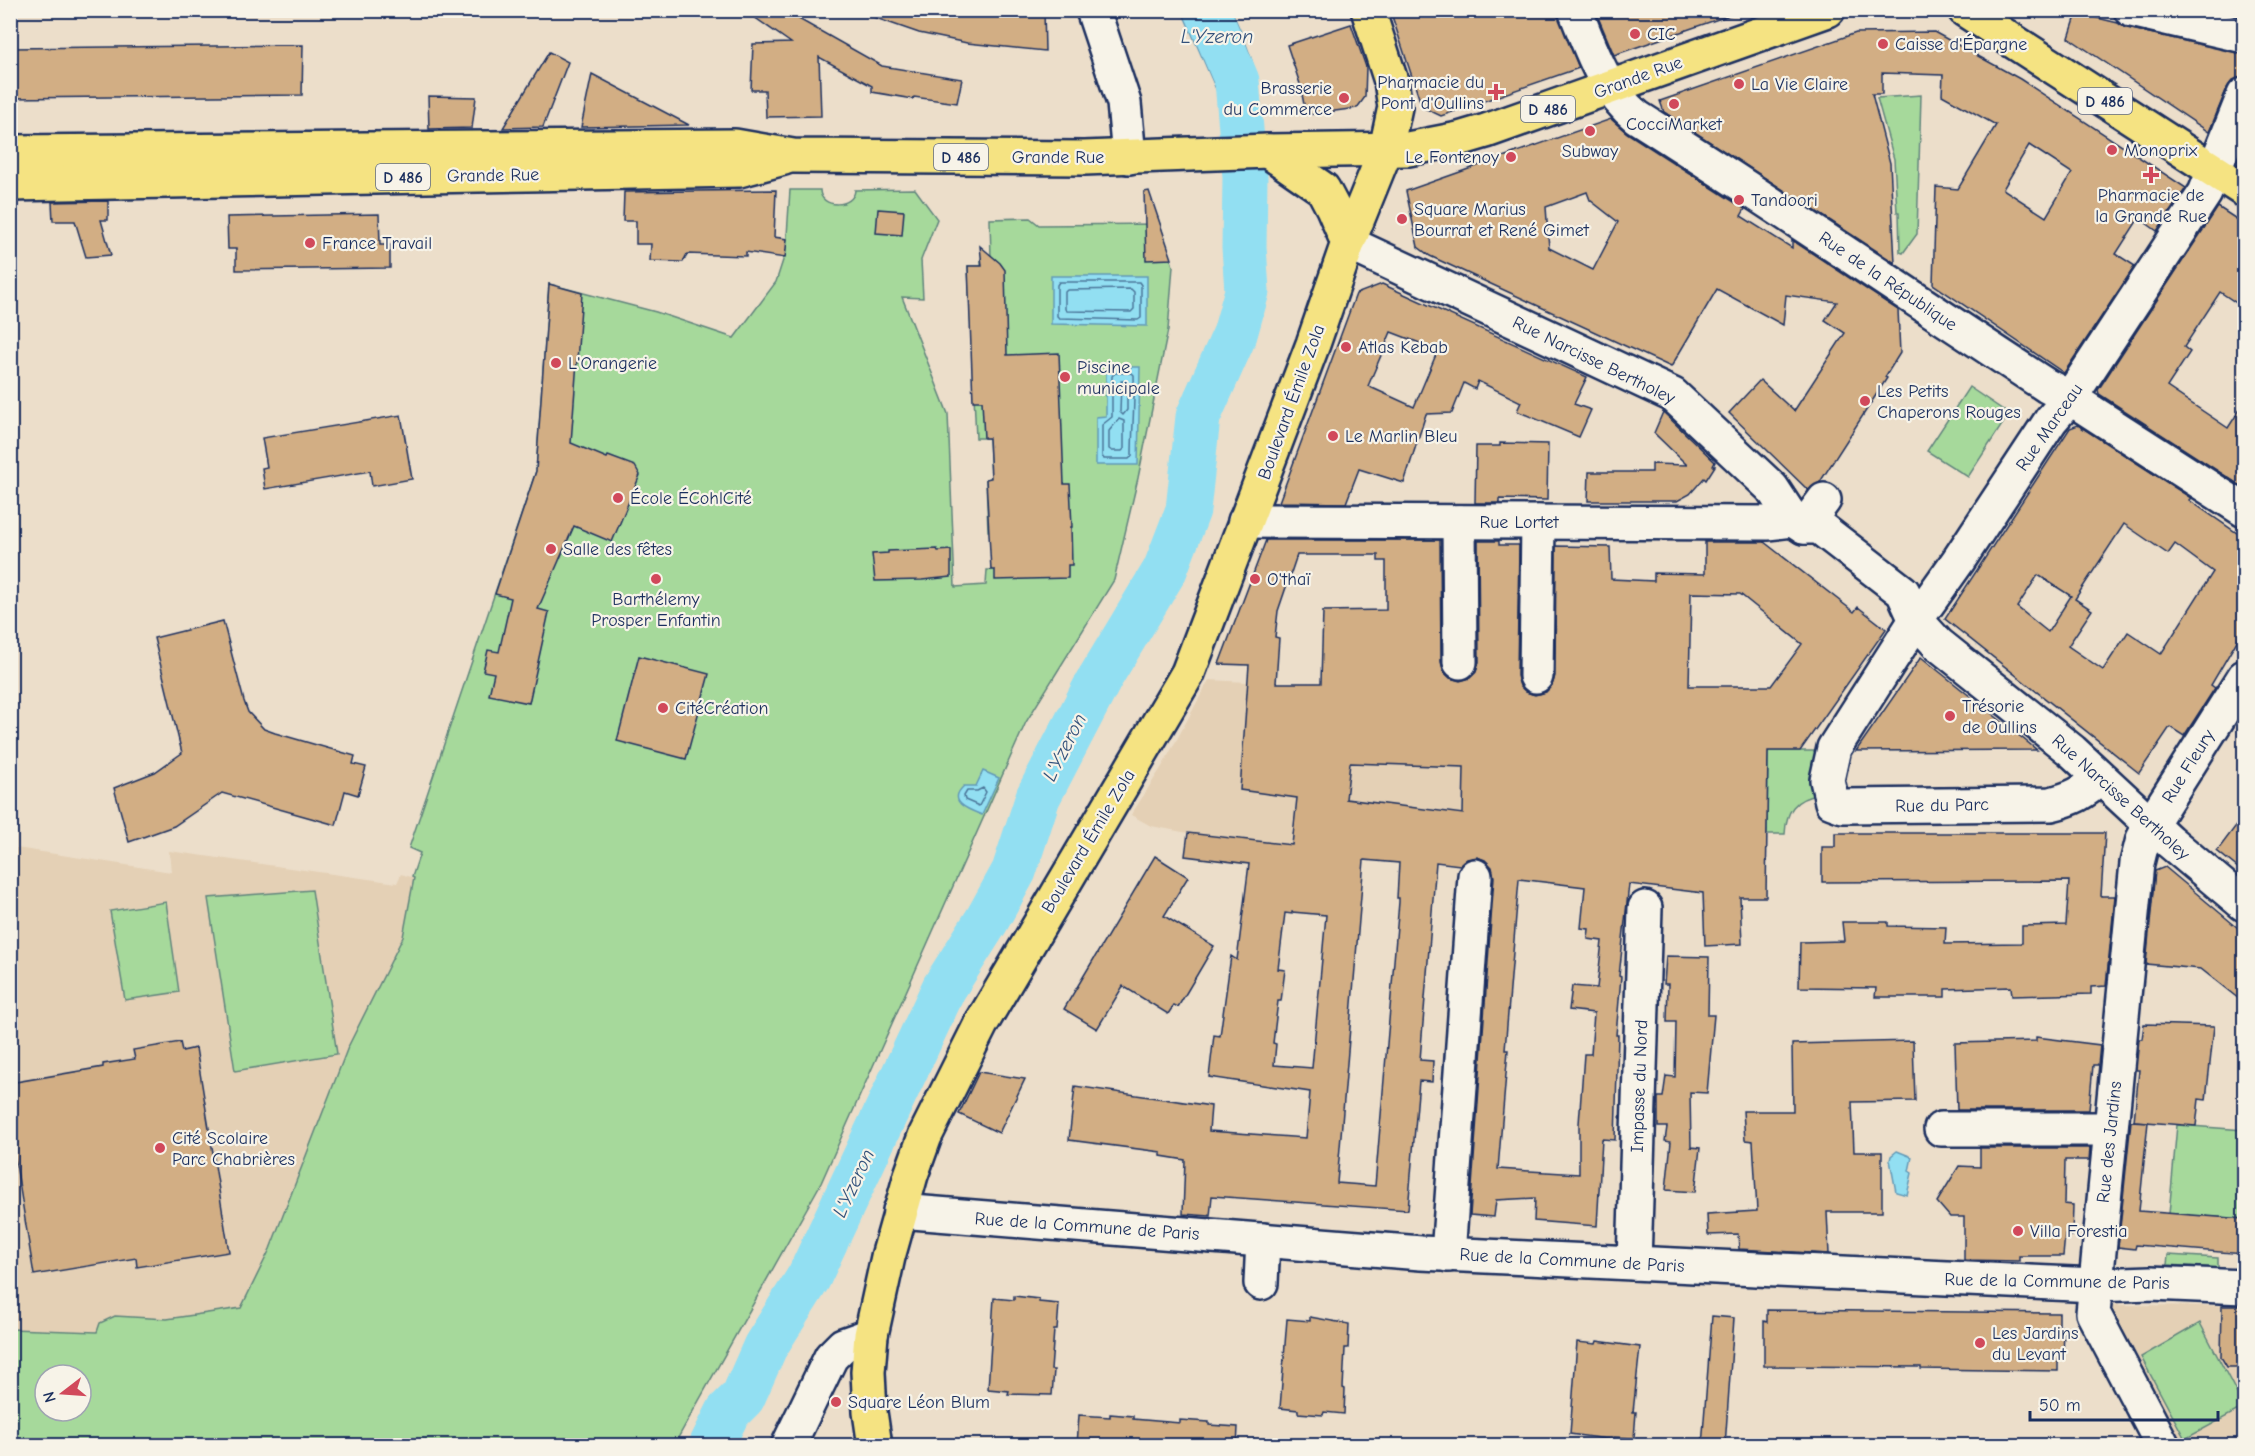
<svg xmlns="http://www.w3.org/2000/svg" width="2255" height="1456" font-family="'Comic Neue',sans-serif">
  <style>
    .built { fill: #e4d0b5 }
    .green { fill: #a6d99b; stroke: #60847c; stroke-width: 1.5; fill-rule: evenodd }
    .water { fill: #92dff2; stroke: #6299b7; stroke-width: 1.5 }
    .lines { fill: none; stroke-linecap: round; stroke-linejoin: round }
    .shore { stroke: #4b7599; stroke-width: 1.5 }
    .river { stroke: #92dff2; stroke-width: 45 }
    .building { fill: #d2ae84; stroke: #1b2f5e; stroke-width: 1.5; fill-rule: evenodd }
    .minor-casing { stroke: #1b2f5e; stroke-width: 38 }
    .major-casing { stroke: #1b2f5e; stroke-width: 38 }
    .minor { stroke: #f7f3e8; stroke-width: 33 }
    .major { stroke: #f5e382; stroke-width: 33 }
    .poi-dot { fill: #d1495b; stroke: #f7f3e8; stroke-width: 2 }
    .labels { text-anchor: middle; stroke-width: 4.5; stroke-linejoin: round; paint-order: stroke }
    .shield { fill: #f7f3e8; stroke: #5d6a87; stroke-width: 1.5 }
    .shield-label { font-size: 16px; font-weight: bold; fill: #1b2f5e }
    .poi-label { font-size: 18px; fill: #1b2f5e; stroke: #f7f3e8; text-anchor: start }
    .street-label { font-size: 18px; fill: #1b2f5e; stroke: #f7f3e8 }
    .water-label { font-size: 20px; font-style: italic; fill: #33527c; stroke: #f7f3e8 }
  </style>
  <rect width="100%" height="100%" fill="#ecdeca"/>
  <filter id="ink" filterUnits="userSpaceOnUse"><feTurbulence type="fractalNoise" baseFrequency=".0167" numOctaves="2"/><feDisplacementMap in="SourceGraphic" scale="12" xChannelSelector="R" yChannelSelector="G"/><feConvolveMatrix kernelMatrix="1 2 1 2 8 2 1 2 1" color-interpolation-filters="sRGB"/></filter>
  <g filter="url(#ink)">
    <!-- built -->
    <g class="built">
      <polygon points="1209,680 1247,682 1768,687 1766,897 1740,897 1188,833 1151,826 1131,815 1163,765"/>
      <polygon points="10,847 171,872 169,851 397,883 401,874 414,878 403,937 348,1047 270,1249 242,1308 167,1319 115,1316 97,1332 11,1329"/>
      <polygon points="2105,1305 2244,1306 2244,1445 2180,1445"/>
    </g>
    <!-- green -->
    <g class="green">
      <polygon points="1921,95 1917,234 1903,253 1900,252 1899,212 1897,212 1894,159 1877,98"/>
      <path d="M915,189L937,219L921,260L923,298L902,297L948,414L955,587L986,585L987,570H991L993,531H988L986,479L991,478L989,438H976L968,266H981V259L991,258L990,219L1030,218L1039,225L1160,224L1173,266L1168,330L1138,478L1114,580L1026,722L821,1183L674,1445L11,1446V1329L97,1332L100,1323L115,1316L167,1319L241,1308L270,1249L348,1047L403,937L414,878L412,877L420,853L409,848L536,471L549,284L656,312L734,338L776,282L786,251L790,190H820C820,209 854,208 855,190ZM45,1375H81V1411H45Z"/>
      <polygon points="1969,387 2009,414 1968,477 1927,451"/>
      <path d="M1768,751H1820L1818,795C1795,798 1786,811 1785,834H1767Z"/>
      <polygon points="312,890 337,1054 235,1071 208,898"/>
      <polygon points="166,902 179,992 125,1000 110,911"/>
      <polygon points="2177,1125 2244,1130 2244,1219 2169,1214"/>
      <polygon points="2168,1255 2218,1258 2218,1268 2167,1265"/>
      <polygon points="2200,1323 2244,1407 2185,1439 2141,1357"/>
    </g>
    <!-- water -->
    <g class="water">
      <path d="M1182,11H1232C1239,29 1249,48 1254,68C1263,102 1258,141 1256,176L1234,177L1225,118L1219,96Z"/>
      <polygon points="1051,276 1147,276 1147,326 1051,324"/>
      <polygon points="1106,367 1140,367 1138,465 1096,465 1096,417 1106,416"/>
      <path d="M983,771L999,778L982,815C969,810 946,802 964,786H976Z"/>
      <polygon points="1897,1151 1912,1157 1909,1171 1912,1173 1907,1195 1896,1192 1890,1160 1891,1156"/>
    </g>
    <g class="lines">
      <!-- shore -->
      <g class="shore">
        <polyline points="1189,10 1224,93 1233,134"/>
        <polyline points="1197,10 1231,91 1239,123 1242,124 1245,122 1245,95 1241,72 1219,10"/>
        <polyline points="1227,10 1249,70 1252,94 1252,134"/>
        <polygon points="1059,282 1139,282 1141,285 1141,318 1138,320 1059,318 1057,316 1057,285"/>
        <polygon points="1131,289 1134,292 1134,309 1131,312 1067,311 1065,309 1065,292 1067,290"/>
        <path d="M1115,373H1132L1134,375C1135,403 1132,429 1132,456L1129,459H1104L1102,456V425L1112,417V376Z"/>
        <polygon points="1121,381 1125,381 1127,383 1127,410 1123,415 1120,412"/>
        <polygon points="1119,419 1124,421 1124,449 1122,451 1112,451 1109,449 1109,431"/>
        <polygon points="983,788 986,792 979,806 965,800 964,796 967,791 977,791"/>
      </g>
      <!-- river -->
      <polyline class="river" points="711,1446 728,1412 743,1397 765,1347 809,1277 944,988 987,920 1014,871 1038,797 1100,678 1165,570 1188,510 1198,417 1235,334 1247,291 1244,247 1245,177 1237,81 1207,10"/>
    </g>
    <!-- building -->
    <g class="building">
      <polygon points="744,10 783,10 882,66 962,79 957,103 914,97 913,99 872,92 872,86 819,57 821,116 766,117 765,90 751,90 753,44 791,43"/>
      <polygon points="864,10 1044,10 1045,51 967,43 919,33 864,14"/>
      <polygon points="1390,10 1557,10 1579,68 1441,116 1422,107"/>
      <polygon points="1595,10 1733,10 1733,14 1614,55"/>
      <polygon points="2077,13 2118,23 2127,28 2244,54 2244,77 2233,80 2227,88 2209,132 2069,38"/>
      <polygon points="1351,24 1366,67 1365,97 1357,108 1306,115 1300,84 1287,45"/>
      <path d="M1934,32L2020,79L2186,188L2157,231L2139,218L2116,254L2135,266L2064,373L1933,284L1936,187L1958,189L1996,125L1942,95L1943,75L1882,73V94H1872L1890,163L1895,263L1664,112L1660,101L1856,33ZM2029,145L2072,173L2046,217L2003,189Z"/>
      <polygon points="303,45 302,95 10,98 10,48"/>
      <polygon points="549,52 568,62 543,127 503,128"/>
      <polygon points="592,74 689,125 581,127"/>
      <polygon points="428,96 476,97 472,128 429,129"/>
      <path d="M1611,119L1627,133L1745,209L1741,216L1792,248V240L1898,310L1900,353L1885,377L1887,378L1820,482L1808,490L1729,413L1760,380L1794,411L1845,333L1825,320L1837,302L1786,295L1783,325L1717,289L1671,367L1430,256L1418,247L1406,191ZM1587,192L1590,200L1618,222L1593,270L1549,248L1546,207Z"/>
      <polygon points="776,190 774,237 787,239 785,258 746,252 746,256 687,254 683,262 650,261 651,244 636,244 636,221 623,221 624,192"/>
      <polygon points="1149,191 1172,259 1146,260 1144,192"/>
      <polygon points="108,201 108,220 101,220 111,255 86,257 75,221 53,221 52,202"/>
      <polygon points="2218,207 2244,224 2244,308 2220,292 2184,347 2190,352 2167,387 2228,428 2244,403 2244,488 2099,394 2098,390"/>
      <polygon points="878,209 904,211 902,235 876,233"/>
      <polygon points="379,214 380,245 390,245 390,268 236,270 236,249 228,249 227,217"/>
      <polygon points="980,246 1000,263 1005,270 1007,355 1059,353 1064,484 1070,484 1072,527 1071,527 1072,565 1068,565 1068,578 995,580 995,570 991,570 986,479 991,478 989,438 984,438 982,401 973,401 968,266 982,266"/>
      <polygon points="549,284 582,293 571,443 607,458 608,456 635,466 640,475 612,542 574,526 538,609 549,612 529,703 489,695 494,673 483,671 488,650 499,652 511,598 495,594 536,471"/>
      <path d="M1382,284L1587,377L1574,404L1591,410L1579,437L1517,411L1521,402L1478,381L1475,389L1464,383L1452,413L1426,414L1404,483L1359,469L1346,503L1279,502L1356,294ZM1391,332L1438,350L1414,407L1368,386Z"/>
      <polygon points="1663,412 1715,462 1713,466 1715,466 1706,480 1704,478 1690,494 1677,501 1588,501 1589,472 1652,472 1652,464 1687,465 1654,433"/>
      <polygon points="401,415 412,479 372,486 370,471 265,489 262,468 267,467 262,438"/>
      <path d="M2078,425L2191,498L2189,500L2244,538V629L2211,685L2215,688L2184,736L2170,727L2139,773L1945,619L2070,428ZM2124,524L2168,554L2175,544L2213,572L2161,654L2128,632L2103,670L2068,646L2092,610L2075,599ZM2038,575L2071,596L2048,632L2017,607Z"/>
      <polygon points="1500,443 1548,444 1547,500 1499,499 1499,503 1475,503 1476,446 1500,446"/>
      <path d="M1266,540H1440L1441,662L1444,672L1450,678L1460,681L1470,678L1476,672L1479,662L1478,541H1499V545H1519L1517,676L1520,686L1526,692L1535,695L1546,692L1552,685L1555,676L1556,546L1610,547L1611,579L1654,581V573L1705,574V542H1764L1854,612L1858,607L1886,629L1800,751H1768L1766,897H1740L1742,944L1705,946L1703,893L1629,884L1619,976L1621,977L1616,1035H1618L1615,1140L1602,1139L1597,1226L1534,1221L1535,1198L1496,1200L1494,1217L1470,1215L1494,877L1492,867L1485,860L1477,857L1467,859L1460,865L1436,862L1420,1060L1433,1061L1432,1082L1419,1081L1408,1210L1212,1196L1210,1216L1183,1214L1185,1160L1161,1156V1152L1069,1140L1075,1086L1211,1106L1209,1131L1306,1138L1310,1092L1209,1077L1214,1035L1220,1036L1231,956L1237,960L1249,864L1185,856L1188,833L1292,845L1297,798L1240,790L1249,665L1219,664ZM1297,555H1378V561H1386V610L1323,611L1321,683H1276L1279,638L1275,637L1278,611ZM1691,593L1740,594L1802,644L1771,686H1689ZM1350,763L1464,767L1463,814L1346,799ZM1364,860L1399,863L1397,898H1399V902L1375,1186L1337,1183ZM1519,879L1585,887L1581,928L1589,929L1588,939L1602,941L1597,988L1572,986L1569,1010L1594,1013L1591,1054H1584L1579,1124V1174L1498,1169L1508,1050H1505ZM1292,912L1326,915L1312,1068L1274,1065L1276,1044L1273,1043L1278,1001H1281L1285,970L1278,969L1285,913L1292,914Z"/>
      <polygon points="937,549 938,551 951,550 951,577 922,580 875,581 872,554 888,553 888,551"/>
      <polygon points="223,621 244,701 248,712 264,729 275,733 355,756 353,764 366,767 358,795 345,791 336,825 222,793 174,826 129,842 114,788 155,772 182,753 154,638"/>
      <polygon points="639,656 709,674 686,759 617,741"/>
      <polygon points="1921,657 2011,729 2037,750 1856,751"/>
      <polygon points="2244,815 2244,873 2217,851"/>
      <polygon points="1835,833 2105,833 2101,896 2115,896 2106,986 2091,987 2091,994 2012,996 2011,987 1945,989 1945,997 1875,997 1876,988 1799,987 1800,942 1844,941 1842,922 1888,922 1888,926 1946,927 1945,944 2022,943 2022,926 2066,925 2069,881 1822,882 1822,847 1835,847"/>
      <polygon points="1155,856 1188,877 1164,916 1214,946 1178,1007 1174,1005 1168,1014 1123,986 1097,1029 1064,1009"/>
      <polygon points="2165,867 2244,933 2244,1003 2201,969 2146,964 2155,871"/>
      <polygon points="1666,956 1709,957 1708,1015 1714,1015 1707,1093 1690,1092 1691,1147 1700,1148 1695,1192 1666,1190 1671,1142 1665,1141 1667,1127 1658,1127 1658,1097 1663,1097 1666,1076 1675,1077 1676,1022 1667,1022 1668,984 1664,984"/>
      <polygon points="2144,1024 2214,1026 2206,1100 2199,1099 2196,1126 2134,1121 2139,1070 2136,1070 2139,1039 2142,1039"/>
      <polygon points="2036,1037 2100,1045 2098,1065 2093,1065 2089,1110 1957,1110 1955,1043 2036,1041"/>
      <polygon points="1913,1041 1915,1101 1852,1102 1854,1152 1882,1152 1882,1212 1827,1212 1829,1254 1739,1249 1738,1234 1708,1235 1707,1214 1757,1211 1753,1141 1745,1140 1743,1111 1793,1111 1792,1044"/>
      <polygon points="180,1042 182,1051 196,1048 229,1252 137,1267 136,1258 34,1275 10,1127 10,1083 103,1067 103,1064 135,1059 133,1050"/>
      <polygon points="979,1072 1025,1079 999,1133 959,1114"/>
      <polygon points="2131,1121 2148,1122 2139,1211 2244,1219 2244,1254 2136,1245 2135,1249 2118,1247"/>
      <polygon points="1980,1148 2090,1148 2089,1160 2065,1160 2064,1204 2073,1205 2072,1236 2065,1235 2063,1256 2019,1256 2019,1261 1964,1260 1964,1217 1950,1217 1937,1202 1959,1166 1980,1167"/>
      <polygon points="1014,1296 1039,1299 1039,1302 1059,1304 1057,1330 1054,1330 1051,1370 1054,1370 1052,1395 1008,1394 1009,1391 988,1389 994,1298 1014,1300"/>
      <polygon points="2222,1306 2244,1306 2244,1367 2227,1367 2221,1357"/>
      <polygon points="1767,1310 2059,1313 2059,1326 2064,1327 2063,1360 2058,1360 2058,1371 1921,1369 1921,1367 1764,1366 1764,1321 1767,1322"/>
      <polygon points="1712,1316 1734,1318 1725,1446 1702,1446"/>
      <polygon points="1310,1317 1349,1324 1348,1348 1345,1348 1343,1388 1345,1389 1344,1414 1324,1412 1323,1415 1298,1413 1298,1410 1280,1408 1287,1319 1310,1321"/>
      <polygon points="1597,1341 1640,1347 1633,1412 1636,1412 1634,1438 1613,1437 1613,1440 1570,1434 1577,1342 1596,1344"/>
      <polygon points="1110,1414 1133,1416 1133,1419 1180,1423 1180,1420 1209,1422 1209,1425 1238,1427 1237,1446 1077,1446 1079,1415 1110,1417"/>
    </g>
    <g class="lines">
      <!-- minor casing -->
      <g class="minor-casing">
        <g id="minor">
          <polyline points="1093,10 1124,103 1129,157"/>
          <path d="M1575,10C1591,49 1604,91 1637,117C1775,204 1910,297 2047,386L2070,398L2244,510"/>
          <polyline points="2131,10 2244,36"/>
          <polyline points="1348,243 1673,395 1772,488 1793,520 1804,527 1819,527 1903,592 1916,620 1938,644 2072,751 2169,841 2244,904"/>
          <polyline points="1245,521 1769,523 1793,520"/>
          <polyline points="1459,522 1460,662"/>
          <polyline points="1804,527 1824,500"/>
          <polyline points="1536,676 1538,522"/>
          <path d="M2099,778C2085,793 2071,799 2051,804L1843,806L1832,802L1827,780L1834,748L1916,620L1958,561L2051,420L2070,398L2205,193L2244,95"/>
          <polyline points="1941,1129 2110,1129"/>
          <polyline points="900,1211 1421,1253 2095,1285 2151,1283 2244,1287"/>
          <polyline points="1448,1255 1475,876"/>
          <polyline points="1634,1263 1645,908"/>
          <polyline points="1261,1283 1263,1240"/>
          <polyline points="788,1446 831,1357 843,1345 871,1335"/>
          <polyline points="2163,1446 2093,1313 2137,863 2143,839 2151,824 2244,677"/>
        </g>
      </g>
      <!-- major casing -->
      <g class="major-casing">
        <g id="major">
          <polyline points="1965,10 2244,190"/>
          <polyline points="1268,151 1323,189 1333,208 1348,243"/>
          <polyline points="10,152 735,146 793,156 1084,158 1268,151 1408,149 1459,139 1486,131 1828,10"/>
          <polyline points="10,184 739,170 784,158"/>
          <polyline points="875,1446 870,1412 868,1372 871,1335 888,1257 911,1175 925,1136 981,1024 1188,673 1313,344 1348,243 1386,149 1395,107 1391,81 1368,10"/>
        </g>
      </g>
      <!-- minor -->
      <use href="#minor" class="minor"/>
      <!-- major -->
      <use href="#major" class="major"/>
    </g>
  </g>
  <!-- markers -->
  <g class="poi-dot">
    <circle cx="1635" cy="34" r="6"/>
    <circle cx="1883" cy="44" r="6"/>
    <circle cx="1739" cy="84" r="6"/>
    <path d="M1493 83h6v6h6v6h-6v6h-6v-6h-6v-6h6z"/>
    <circle cx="1344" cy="98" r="6"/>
    <circle cx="1674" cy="104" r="6"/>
    <circle cx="1590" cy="131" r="6"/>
    <circle cx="2112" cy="150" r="6"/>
    <circle cx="1511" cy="157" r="6"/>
    <path d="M2148 166h6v6h6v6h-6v6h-6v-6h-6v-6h6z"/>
    <circle cx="1739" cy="200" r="6"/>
    <circle cx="1402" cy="219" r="6"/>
    <circle cx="310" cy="243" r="6"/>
    <circle cx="1346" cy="347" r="6"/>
    <circle cx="556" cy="363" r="6"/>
    <circle cx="1065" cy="377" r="6"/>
    <circle cx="1865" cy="401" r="6"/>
    <circle cx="1333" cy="436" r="6"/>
    <circle cx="618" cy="498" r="6"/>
    <circle cx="551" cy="549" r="6"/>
    <circle cx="656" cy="579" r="6"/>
    <circle cx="1255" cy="579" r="6"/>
    <circle cx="663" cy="708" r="6"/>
    <circle cx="1950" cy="716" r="6"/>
    <circle cx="160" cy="1148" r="6"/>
    <circle cx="2018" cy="1231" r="6"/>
    <circle cx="1980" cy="1343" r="6"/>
    <circle cx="836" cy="1402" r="6"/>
  </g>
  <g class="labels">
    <!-- shield labels -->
    <g class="shield">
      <rect x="2078" y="88" width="54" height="26" rx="4.5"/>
      <rect x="1521" y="96" width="54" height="26" rx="4.5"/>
      <rect x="934" y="144" width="54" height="26" rx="4.5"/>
      <rect x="376" y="164" width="54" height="26" rx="4.5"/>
    </g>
    <g class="shield-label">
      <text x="2105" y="107">D 486</text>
      <text x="1548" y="115">D 486</text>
      <text x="961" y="163">D 486</text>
      <text x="403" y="183">D 486</text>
    </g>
    <!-- poi labels -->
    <g class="poi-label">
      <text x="1647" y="40">CIC</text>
      <text x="1895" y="50">Caisse d'Épargne</text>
      <text x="1484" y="88" text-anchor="end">Pharmacie du<tspan x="1484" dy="21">Pont d'Oullins</tspan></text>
      <text x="1751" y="90">La Vie Claire</text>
      <text x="1332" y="94" text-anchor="end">Brasserie<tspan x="1332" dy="21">du Commerce</tspan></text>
      <text x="1674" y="130" text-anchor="middle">CocciMarket</text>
      <text x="2124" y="156">Monoprix</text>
      <text x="1590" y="157" text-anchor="middle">Subway</text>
      <text x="1499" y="163" text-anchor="end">Le Fontenoy</text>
      <text x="2151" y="201" text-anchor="middle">Pharmacie de<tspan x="2151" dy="21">la Grande Rue</tspan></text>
      <text x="1751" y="206">Tandoori</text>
      <text x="1414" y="215">Square Marius<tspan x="1414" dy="21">Bourrat et René Gimet</tspan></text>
      <text x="322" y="249">France Travail</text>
      <text x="1358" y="353">Atlas Kebab</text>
      <text x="568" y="369">L'Orangerie</text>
      <text x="1077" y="373">Piscine<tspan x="1077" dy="21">municipale</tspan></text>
      <text x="1877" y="397">Les Petits<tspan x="1877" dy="21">Chaperons Rouges</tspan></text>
      <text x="1345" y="442">Le Marlin Bleu</text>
      <text x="630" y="504">École ÉCohlCité</text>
      <text x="563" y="555">Salle des fêtes</text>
      <text x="1267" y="585">O'thaï</text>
      <text x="656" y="605" text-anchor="middle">Barthélemy<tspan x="656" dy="21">Prosper Enfantin</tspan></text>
      <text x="1962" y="712">Trésorie<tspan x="1962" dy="21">de Oullins</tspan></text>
      <text x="675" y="714">CitéCréation</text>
      <text x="172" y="1144">Cité Scolaire<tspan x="172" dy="21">Parc Chabrières</tspan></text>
      <text x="2030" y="1237">Villa Forestia</text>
      <text x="1992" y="1339">Les Jardins<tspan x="1992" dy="21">du Levant</tspan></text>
      <text x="848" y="1408">Square Léon Blum</text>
    </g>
    <!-- street labels -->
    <g class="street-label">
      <text transform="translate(1638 77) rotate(-20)" y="6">Grande Rue</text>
      <text x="1058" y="163">Grande Rue</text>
      <text transform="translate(493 175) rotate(-1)" y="6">Grande Rue</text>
      <text transform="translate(1888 281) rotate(34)" y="6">Rue de la République</text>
      <text transform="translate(1594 360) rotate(26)" y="6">Rue Narcisse Bertholey</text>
      <text transform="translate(1291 402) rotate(-70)" y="6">Boulevard Émile Zola</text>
      <text transform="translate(2049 427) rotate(-55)" y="6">Rue Marceau</text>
      <text x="1519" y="528">Rue Lortet</text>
      <text transform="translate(2188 766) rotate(-58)" y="6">Rue Fleury</text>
      <text transform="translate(2121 797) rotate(42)" y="6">Rue Narcisse Bertholey</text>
      <text transform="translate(1942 805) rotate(-1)" y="6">Rue du Parc</text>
      <text transform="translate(1088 841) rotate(-59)" y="6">Boulevard Émile Zola</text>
      <text transform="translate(1639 1086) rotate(-88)" y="6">Impasse du Nord</text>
      <text transform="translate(2109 1142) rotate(-84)" y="6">Rue des Jardins</text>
      <text transform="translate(1087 1226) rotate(4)" y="6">Rue de la Commune de Paris</text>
      <text transform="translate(1572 1260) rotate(3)" y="6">Rue de la Commune de Paris</text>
      <text transform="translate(2057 1281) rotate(1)" y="6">Rue de la Commune de Paris</text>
    </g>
    <!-- water labels -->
    <g class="water-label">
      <text x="1217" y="43">L'Yzeron</text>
      <text transform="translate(1064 747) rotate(-63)" y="7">L'Yzeron</text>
      <text transform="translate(853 1183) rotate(-65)" y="7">L'Yzeron</text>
    </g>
  </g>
  <!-- margin -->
  <rect width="2255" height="1456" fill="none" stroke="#f7f3e8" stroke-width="36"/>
  <rect x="18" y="18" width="2219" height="1420" fill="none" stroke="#1b2f5e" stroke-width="2" filter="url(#ink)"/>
  <!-- north arrow -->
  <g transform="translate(63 1393) rotate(253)"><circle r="28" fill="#f7f3e8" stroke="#9fa5b1" stroke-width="1.5"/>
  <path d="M0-4.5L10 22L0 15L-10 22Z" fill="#d1495b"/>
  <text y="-9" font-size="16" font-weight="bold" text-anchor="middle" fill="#1b2f5e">N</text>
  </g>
  <!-- scale -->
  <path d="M2030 1411v9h188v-9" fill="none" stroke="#1b2f5e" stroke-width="3"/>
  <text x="2039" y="1411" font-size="18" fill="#1b2f5e" stroke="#f7f3e8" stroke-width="4.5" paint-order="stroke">50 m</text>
</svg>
